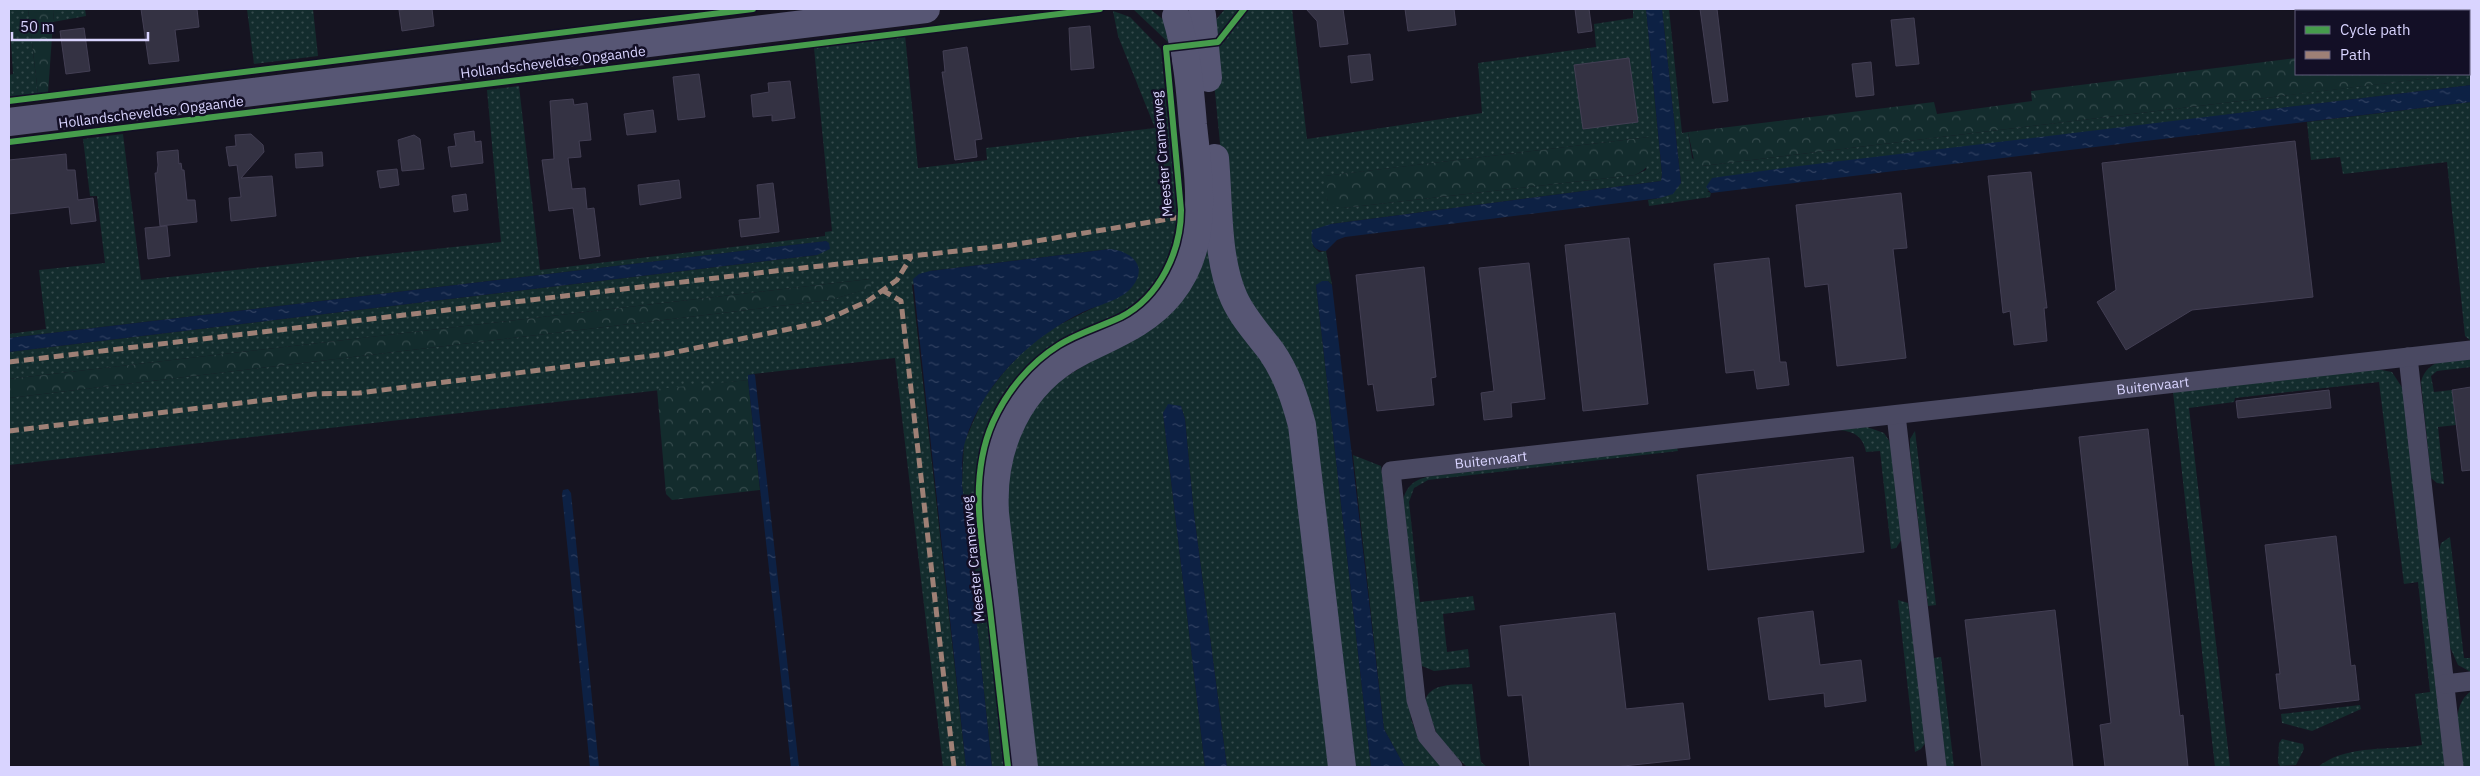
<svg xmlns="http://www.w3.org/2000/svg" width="2480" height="776" font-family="'IBM Plex Sans',sans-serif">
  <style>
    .grass { fill: url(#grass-dots); fill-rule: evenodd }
    .forest { fill: url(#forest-crowns) }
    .water { fill: url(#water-ripples) }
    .building { fill: #343243; stroke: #433f54 }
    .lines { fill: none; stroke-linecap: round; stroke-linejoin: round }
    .street { stroke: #4a4962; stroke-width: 19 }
    .secondary { stroke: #575674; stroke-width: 28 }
    .quiet { stroke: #9e8076; stroke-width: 5; stroke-dasharray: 10 5; stroke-linecap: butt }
    .cycleway-casing { stroke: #130f26; stroke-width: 9 }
    .cycleway { stroke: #469c4c; stroke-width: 6 }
    .labels { text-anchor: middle; stroke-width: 5; stroke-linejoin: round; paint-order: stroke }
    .street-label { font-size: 14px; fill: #d9d4ff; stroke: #130f26 }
  </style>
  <defs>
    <pattern id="grass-dots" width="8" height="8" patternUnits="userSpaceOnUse" patternTransform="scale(1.25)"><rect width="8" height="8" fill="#132c2d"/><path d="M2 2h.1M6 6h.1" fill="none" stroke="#354a4c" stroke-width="1.8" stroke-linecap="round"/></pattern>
    <pattern id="forest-crowns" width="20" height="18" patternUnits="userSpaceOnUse" patternTransform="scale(1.25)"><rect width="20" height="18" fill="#132c2d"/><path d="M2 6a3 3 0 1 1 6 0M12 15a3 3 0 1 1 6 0" fill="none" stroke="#354a4c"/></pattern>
    <pattern id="water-ripples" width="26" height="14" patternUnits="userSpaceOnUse" patternTransform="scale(1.25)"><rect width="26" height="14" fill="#0d2144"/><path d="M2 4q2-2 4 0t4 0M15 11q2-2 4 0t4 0" fill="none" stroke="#304060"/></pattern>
  </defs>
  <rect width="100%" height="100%" fill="#161421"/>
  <!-- grass -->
  <g class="grass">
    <polygon points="9,9 28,9 38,94 9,97 9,75 13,74"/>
    <polygon points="54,9 85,9 86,16 53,22"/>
    <polygon points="247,9 313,9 318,56 254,64"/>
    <polygon points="1133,9 1150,9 1165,21 1169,43"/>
    <polygon points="1225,9 1240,9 1216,40 1213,23"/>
    <path d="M1248,9H1292L1307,139L1482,113L1478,63L1596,47L1594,24L1633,18V9H1646L1662,174L1661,181L1331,224L1313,246L1319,252L1326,251L1332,285L1328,281L1316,285L1371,767H1348L1311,441L1244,301L1225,195L1211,51L1224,42ZM1649,137L1646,170L1635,175L1343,208L1327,200L1325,176Z"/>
    <polygon points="1662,9 1669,9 1682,133 1688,132 1692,158 1702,166 2471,73 2471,85 2225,115 1707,191 1711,193 1710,197 1649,206 1648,200 1660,198 1681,183"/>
    <path d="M1113,11L1130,17L1161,49L1177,213C1174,253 1157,294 1119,313C1101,322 1082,328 1064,338C1032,356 1001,388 988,423C966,483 979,545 986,606C992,660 998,714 1004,767H992L962,484L964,443L983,399L1004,372L1028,346L1055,327L1129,290L1137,277L1110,249L930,271L912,285L966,767H943L895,358L753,374L748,375V380L9,465V398L830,300L870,288V279L9,379V352L817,255L827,241L9,338V334L46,329L39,270L105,263L97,196H90L83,139L123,134L141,280L501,242L487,90L519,86L540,270L825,236V232L832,231L814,48L905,35L918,168L987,160L986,148L1155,128L1118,36Z"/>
    <polygon points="2471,102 2471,341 2465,336 2447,162 2343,174 2340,157 2311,160 2307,122"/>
    <polygon points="1206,222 1285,391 1336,767 1227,767 1194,514 1185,419 1181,406 1163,413 1205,767 1030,767 1003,474 1039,394 1129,337"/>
    <path d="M2471,357V367L2437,371L2431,376L2434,392L2452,390L2456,425L2438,427L2444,484L2437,483L2431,478L2421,382C2427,358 2451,360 2471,357Z"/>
    <path d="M2376,369L2392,372L2403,389L2447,767H2318C2346,744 2389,751 2422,745L2415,694L2430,692L2418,582L2404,584L2379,382L2235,398L2234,402L2189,408L2230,766L2247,767H2215L2173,392Z"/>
    <path d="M1867,427L1884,433L1892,445L1902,539L1896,548L1891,549L1880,451L1866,452C1863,436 1854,432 1840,430Z"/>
    <polygon points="1915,431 1936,605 1928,606 1910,451 1910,439"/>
    <path d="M1677,448L1678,451L1428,480L1414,488L1409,502L1420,602L1473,596L1475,610L1443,614L1447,652L1468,649L1470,667L1434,671L1422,666L1420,660L1402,505C1405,487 1413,479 1432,476Z"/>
    <polygon points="1353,455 1381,466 1411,719 1419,740 1442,767 1405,767 1384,729"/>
    <polygon points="2450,537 2464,658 2471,658 2471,672 2458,665 2450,647 2439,551 2441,543"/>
    <polygon points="1898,600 1908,603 1926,742 1921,749 1915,752"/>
    <polygon points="1941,657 1954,767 1946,767 1934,662 1934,658"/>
    <path d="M1472,684L1481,762L1487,767H1467L1439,740L1425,702C1428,682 1456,685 1472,684Z"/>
    <path d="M2471,691V767H2463C2460,743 2448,708 2471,691Z"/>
    <polygon points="2360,705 2361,709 2312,731 2282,723 2281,714"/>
    <polygon points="2282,739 2303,744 2304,749 2296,765 2280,766 2278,763 2279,743"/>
  </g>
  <!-- forest -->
  <g class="forest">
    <polygon points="28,9 54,9 48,93 38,94"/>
    <polygon points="2296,58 2296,74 2463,74 1702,166 1695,165 1688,132 1934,102 1937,114 2032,101 2031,91"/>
    <path d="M1649,137C1652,155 1654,166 1635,175L1343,208C1323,205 1325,194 1324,176Z"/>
    <polygon points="870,279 871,288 830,300 9,398 9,379"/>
    <polygon points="748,380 760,490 672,500 666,494 657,389"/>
  </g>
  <!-- water -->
  <g class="water">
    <path d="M1646,9H1662L1681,183L1673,194L1660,198L1345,237L1337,240L1326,251C1313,252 1310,242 1312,230L1331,224L1661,181L1662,174Z"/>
    <polygon points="2471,85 2471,102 1711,193 1706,187 1712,178 1791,167"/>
    <polygon points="826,241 829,243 830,249 817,255 9,352 9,338"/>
    <path d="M1110,249C1131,251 1149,266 1132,287C1121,301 1097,305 1081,313C1029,339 982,384 965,442C961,455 963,471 962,484L992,767H966L913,279L919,274L930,271Z"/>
    <polygon points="1322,281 1328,281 1332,285 1384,729 1405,767 1371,767 1316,285"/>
    <polygon points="754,374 755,375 799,767 791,767 748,380 748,375"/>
    <polygon points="1168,404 1181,406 1185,419 1194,514 1227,767 1205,767 1163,413"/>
    <polygon points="568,489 571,493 599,767 590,767 562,494 563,490"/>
  </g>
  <!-- building -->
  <g class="building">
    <polygon points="141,9 197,9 199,27 175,30 179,61 149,64"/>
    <polygon points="410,9 432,9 434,26 402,31 399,10"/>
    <polygon points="1306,9 1343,9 1348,44 1320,47 1317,21"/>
    <polygon points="1405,9 1454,9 1456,25 1408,31"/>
    <polygon points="1575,9 1589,9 1592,31 1578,33"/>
    <polygon points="1700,9 1717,9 1728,101 1713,103"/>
    <polygon points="1914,18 1919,64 1896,66 1891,20"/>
    <polygon points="1090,26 1094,68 1071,70 1069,28"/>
    <polygon points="84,28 90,71 66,74 60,31"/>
    <polygon points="967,47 982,139 975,140 977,157 955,160 942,72 945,72 943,51"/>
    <polygon points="1370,54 1373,80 1351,83 1348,56"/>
    <polygon points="1629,58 1638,122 1583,129 1574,65"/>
    <polygon points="1871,62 1874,95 1856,97 1852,64"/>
    <polygon points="699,74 705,117 678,120 673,77"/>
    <polygon points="790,81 795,118 772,121 772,115 753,117 751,95 769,92 768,83"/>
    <polygon points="573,99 574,105 587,103 591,140 579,141 581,157 568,158 572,189 585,188 587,209 594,208 600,256 580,259 573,208 549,211 542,160 554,159 550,101"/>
    <polygon points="653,110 656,132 627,135 624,114"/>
    <polygon points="474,131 475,142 481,141 483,163 451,167 448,147 456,146 454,134"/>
    <polygon points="251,134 263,145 264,152 241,178 272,176 276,216 231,221 229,198 241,197 237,165 229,166 226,147 236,146 235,135"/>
    <polygon points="414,135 420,139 424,169 402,171 398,140"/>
    <polygon points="2295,141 2313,297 2192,310 2126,350 2097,302 2116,290 2102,163"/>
    <polygon points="178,150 179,164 181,163 182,170 184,170 187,200 195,200 197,222 160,226 155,173 157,173 158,165 157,152"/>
    <polygon points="322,152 323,166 296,168 295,154"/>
    <polygon points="66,154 67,170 75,170 78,200 93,198 96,221 71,224 69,207 9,214 9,160"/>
    <polygon points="397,169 399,185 380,188 377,171"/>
    <polygon points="2031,172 2047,308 2044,308 2047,341 2014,345 2010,311 2003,313 1988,176"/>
    <polygon points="679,180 681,198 640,205 638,185"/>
    <polygon points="773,183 779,232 741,237 739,220 760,218 757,185"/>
    <polygon points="1901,193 1907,248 1893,249 1906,358 1837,366 1828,284 1805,287 1796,205"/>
    <polygon points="466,194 468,210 454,212 452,196"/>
    <polygon points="167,226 170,256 148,259 145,228"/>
    <polygon points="1629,238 1648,404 1583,411 1565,245"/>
    <polygon points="1769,258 1780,362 1786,362 1789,385 1757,389 1754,370 1726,373 1714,264"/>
    <polygon points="1529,263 1545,399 1511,403 1512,417 1484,420 1481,393 1494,391 1479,268"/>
    <polygon points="1424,267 1436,377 1431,378 1434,405 1377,411 1373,384 1368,385 1356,275"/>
    <polygon points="2471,387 2471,470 2462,471 2452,390"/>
    <polygon points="2329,390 2331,408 2238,418 2236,401"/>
    <polygon points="2148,429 2180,716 2183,715 2188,767 2105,767 2100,725 2111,723 2079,437"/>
    <polygon points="1853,457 1864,552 1708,570 1697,475"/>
    <polygon points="2336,536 2351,666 2355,665 2359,700 2280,709 2276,674 2280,674 2265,545"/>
    <polygon points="2055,610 2073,767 1982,767 1965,620"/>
    <polygon points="1813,611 1820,665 1861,660 1866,701 1825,707 1824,693 1769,700 1758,618"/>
    <polygon points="1615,613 1626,709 1683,703 1690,759 1614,767 1530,767 1522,695 1508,696 1500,626"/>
  </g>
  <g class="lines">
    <!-- street -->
    <g class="street">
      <polyline points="2408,357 2454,767"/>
      <polyline points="1896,415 1937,767"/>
      <polyline points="2445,684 2471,681"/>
      <path id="s1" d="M1453,767L1427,736L1416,700L1391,471L2471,350"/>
    </g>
    <!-- secondary -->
    <g class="secondary">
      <polyline points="1202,15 1208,78"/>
      <polyline points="9,122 926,9"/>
      <path d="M1215,158C1219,201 1216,258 1234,298C1243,318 1258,334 1271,351C1287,374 1295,399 1302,425L1342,767"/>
      <path d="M1024,767L995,513C991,447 1019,383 1080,352C1114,335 1147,323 1171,293C1210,244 1199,182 1193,125C1190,88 1187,52 1176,16"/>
    </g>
    <!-- quiet -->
    <g class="quiet">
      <polyline points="882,290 901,301 954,767"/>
      <polyline points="9,362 775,271 1012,245 1181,217"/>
      <polyline points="9,431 315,394 359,393 666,354 819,323 868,301 897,280 911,257"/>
    </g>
    <!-- cycleway casing -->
    <g class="cycleway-casing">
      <g id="cycleway">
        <polyline points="1166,48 1218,42 1244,9"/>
        <polyline points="9,101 753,9"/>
        <polyline points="9,142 1100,9"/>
        <path d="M1008,767C1002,714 996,662 990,609C983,548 967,480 993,422C1007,391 1030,363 1059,345C1078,333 1100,327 1121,317C1160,297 1181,251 1181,210L1166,48"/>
      </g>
    </g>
    <!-- cycleway -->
    <use href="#cycleway" class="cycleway"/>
  </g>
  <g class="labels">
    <!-- street labels -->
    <g class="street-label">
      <text transform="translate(553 62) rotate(-7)" y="5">Hollandscheveldse Opgaande</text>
      <text transform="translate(151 112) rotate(-7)" y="5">Hollandscheveldse Opgaande</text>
      <text transform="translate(1162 154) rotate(-95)" y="5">Meester Cramerweg</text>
      <text dy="5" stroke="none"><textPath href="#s1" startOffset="1075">Buitenvaart</textPath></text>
      <text dy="5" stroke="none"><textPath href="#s1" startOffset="409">Buitenvaart</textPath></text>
      <text transform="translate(973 559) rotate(-96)" y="5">Meester Cramerweg</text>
    </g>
  </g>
  <!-- border -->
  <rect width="2480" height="776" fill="none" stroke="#d9d4ff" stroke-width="20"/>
  <!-- legend -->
  <rect x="2295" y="10" width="175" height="65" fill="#130f26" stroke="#625e7d"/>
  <rect x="2305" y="26" width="25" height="8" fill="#469c4c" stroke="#625e7d"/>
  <text x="2340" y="35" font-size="15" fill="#d9d4ff">Cycle path</text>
  <rect x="2305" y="51" width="25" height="8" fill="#9e8076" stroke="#625e7d"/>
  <text x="2340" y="60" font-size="15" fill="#d9d4ff">Path</text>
  <!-- scale -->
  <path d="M12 32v8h136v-8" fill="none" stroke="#d9d4ff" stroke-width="2.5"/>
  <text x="20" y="32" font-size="15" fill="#d9d4ff" stroke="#130f26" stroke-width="4" paint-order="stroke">50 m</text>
</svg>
